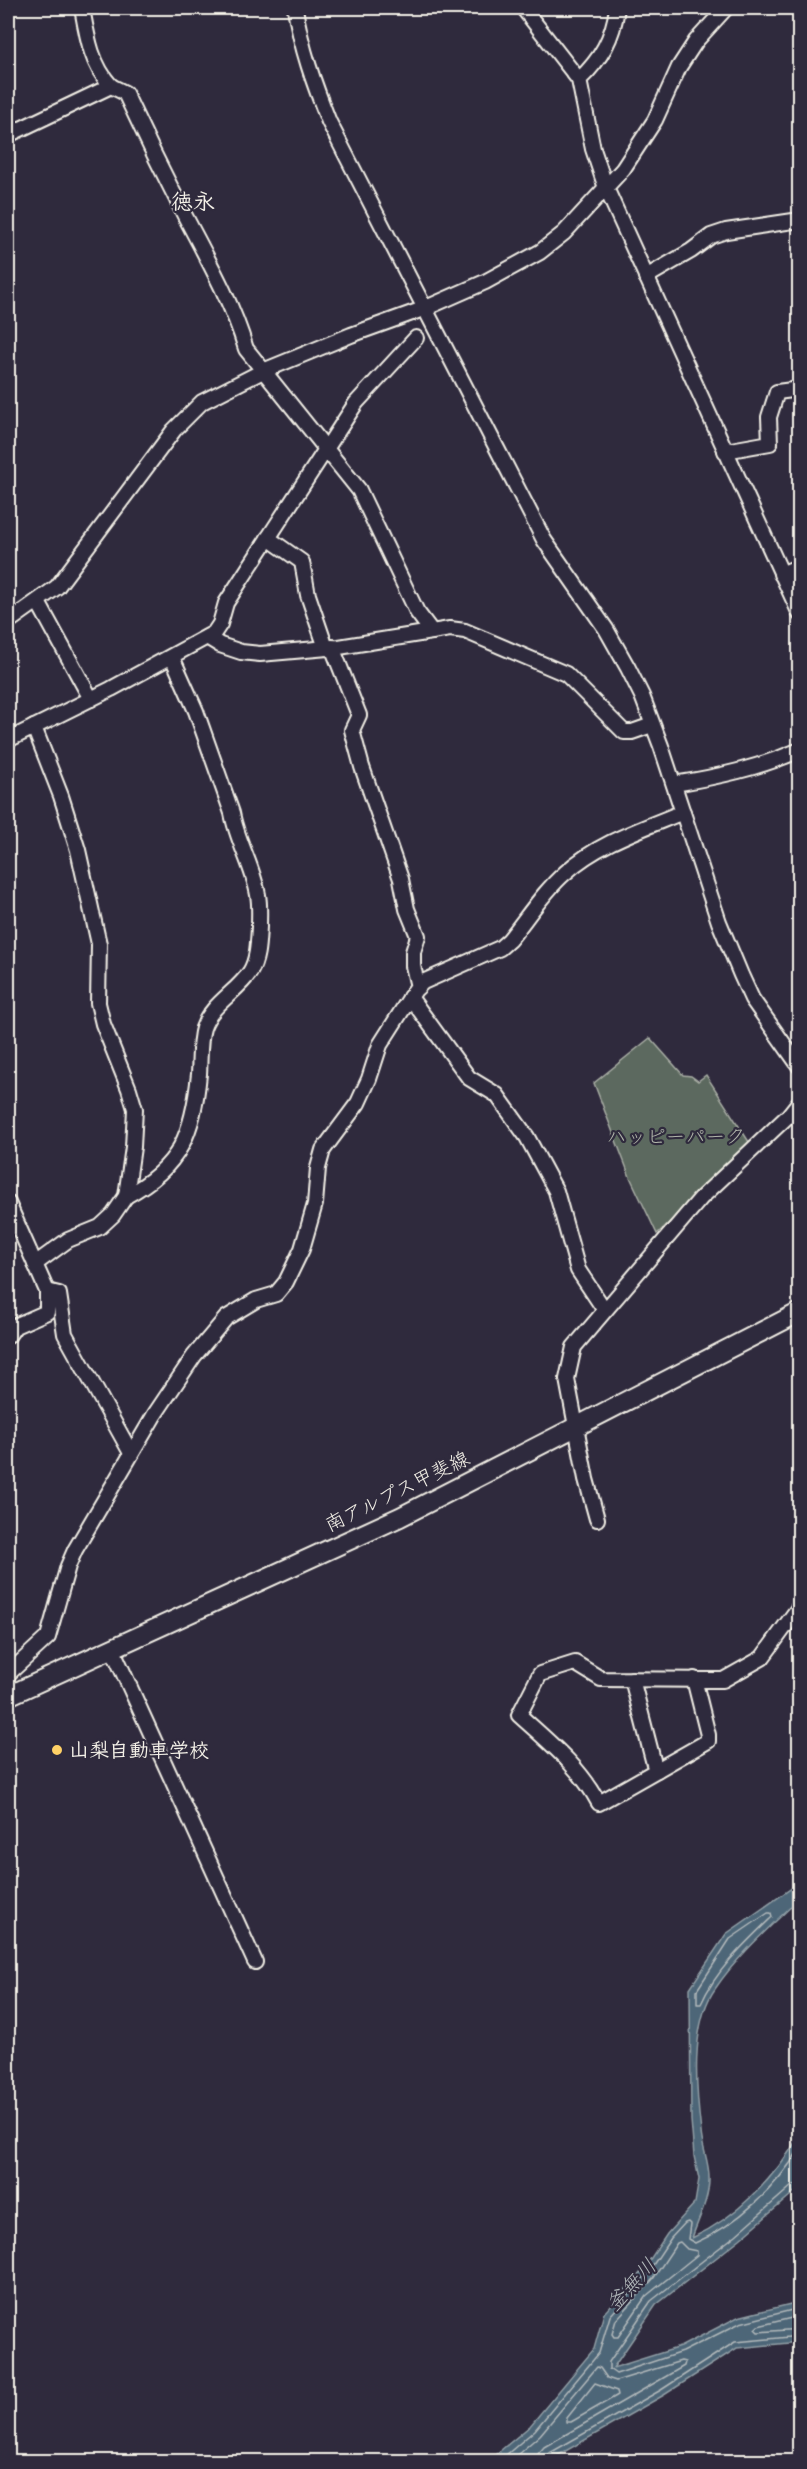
<svg xmlns="http://www.w3.org/2000/svg" width="807" height="2469" font-family="Mynerve,'Klee One',sans-serif">
  <style>
    .green { fill: #5c695f; stroke: #a8ada4; stroke-width: 1.5 }
    .water { fill: #4e6678; stroke: #909ea5; stroke-width: 1.5 }
    .lines { fill: none; stroke-linecap: round; stroke-linejoin: round }
    .shore { stroke: #b2b9bb; stroke-width: 1.5 }
    .minor-casing { stroke: #f4f1e8; stroke-width: 18 }
    .major-casing { stroke: #f4f1e8; stroke-width: 22 }
    .minor { stroke: #2f2a3d; stroke-width: 14 }
    .major { stroke: #2f2a3d; stroke-width: 18 }
    .poi-dot { fill: #ffd166; stroke: #2f2a3d; stroke-width: 2 }
    .labels { text-anchor: middle; stroke-width: 4.5; stroke-linejoin: round; paint-order: stroke }
    .park-label { font-size: 20px; fill: #b0b4aa; stroke: #2f2a3d }
    .street-label { font-size: 20px; fill: #f4f1e8; stroke: #2f2a3d }
    .poi-label { font-size: 20px; font-weight: bold; fill: #f4f1e8; stroke: #2f2a3d; text-anchor: start }
    .water-label { font-size: 21px; font-style: italic; fill: #b2b9bb; stroke: #2f2a3d }
    .quarter-label { font-size: 22px; font-weight: bold; fill: #f4f1e8; stroke: #2f2a3d }
  </style>
  <rect width="100%" height="100%" fill="#2f2a3d"/>
  <filter id="ink" filterUnits="userSpaceOnUse"><feTurbulence type="fractalNoise" baseFrequency=".0167" numOctaves="2"/><feDisplacementMap in="SourceGraphic" scale="12" xChannelSelector="R" yChannelSelector="G"/><feConvolveMatrix kernelMatrix="1 2 1 2 8 2 1 2 1" color-interpolation-filters="sRGB"/></filter>
  <g filter="url(#ink)">
    <!-- green -->
    <polygon class="green" points="650,1038 683,1075 691,1076 698,1081 706,1075 751,1145 657,1234 630,1177 594,1083"/>
    <!-- water -->
    <path class="water" d="M799,1883V1899C770,1927 738,1955 715,1989C690,2024 696,2091 701,2132C702,2147 709,2162 709,2177C710,2197 698,2220 692,2238C737,2217 774,2179 799,2136V2188L740,2239L656,2305L613,2368L680,2347L738,2317L799,2302V2342L737,2348L664,2395L548,2461H488L530,2426L594,2349L604,2313L643,2270L667,2234L695,2203L699,2179L694,2156L691,2120L690,1988L726,1934Z"/>
    <g class="lines">
      <!-- shore -->
      <g class="shore">
        <path d="M768,1913H771L772,1917C745,1943 716,1970 701,2004H697V1990L730,1939Z"/>
        <polyline points="800,2184 793,2185 736,2235 651,2301 609,2362 609,2369 616,2374 682,2352 740,2323 800,2308"/>
        <polygon points="680,2242 687,2249 697,2251 697,2255 646,2296 618,2337 614,2337 612,2334 616,2320 653,2279 677,2243"/>
        <polyline points="800,2316 758,2326 755,2329 758,2332 800,2329"/>
        <polygon points="595,2383 617,2391 618,2395 571,2422 567,2422 567,2418"/>
        <path d="M498,2462L535,2430L599,2353L610,2316L647,2274L671,2238L685,2223L688,2222L690,2224L688,2239L695,2243C737,2225 777,2187 800,2148"/>
        <polyline points="509,2462 540,2435 597,2367 600,2368 607,2378 616,2381 681,2361 685,2362 684,2366 544,2447 538,2454 537,2462"/>
        <polyline points="545,2462 548,2454 661,2390 735,2342 800,2336"/>
      </g>
      <!-- minor casing -->
      <g class="minor-casing">
        <g id="minor">
          <path d="M82,8C87,36 91,64 111,86"/>
          <path d="M295,8C301,48 314,84 329,122L544,540L606,629L628,668L642,696L661,746L719,922L741,975L752,999L800,1067"/>
          <polyline points="523,8 579,80 593,149 606,188 800,614"/>
          <path d="M579,80C601,59 613,38 617,8"/>
          <path d="M8,135L111,86L125,93C144,134 164,175 185,216C208,260 232,302 246,349L359,490L417,612L432,632"/>
          <polyline points="646,277 691,251 711,236 726,231 800,220"/>
          <polyline points="725,451 770,443 769,417 777,392 800,389"/>
          <polyline points="268,538 302,562 308,595 326,648"/>
          <polyline points="781,574 800,566"/>
          <polyline points="38,602 91,699"/>
          <polyline points="8,622 57,587 174,430 202,402 263,371 351,335 426,308 485,282 540,252 564,233 623,169 655,120 679,67 696,41 726,8"/>
          <polyline points="207,637 220,645 241,652 260,654 339,647 450,629 465,631 566,674 624,732 632,732 652,725"/>
          <polyline points="332,647 359,715 352,730 362,767 401,879 407,909 418,936 413,952 413,966 418,987"/>
          <polyline points="34,727 61,796 78,850 99,944 98,1003 103,1024 129,1089 135,1109 133,1147 126,1196 113,1215 100,1227 68,1240 35,1264"/>
          <polyline points="8,740 111,689 214,633 220,624 226,603 356,403 416,338"/>
          <path d="M674,784C717,777 759,768 800,750"/>
          <polyline points="410,997 469,1078 497,1095 527,1137 556,1191 578,1270 604,1309"/>
          <path d="M126,1196C181,1167 193,1133 199,1074C200,1060 199,1041 203,1028C211,1004 237,992 250,972C258,959 258,942 259,927C259,917 260,905 258,895C253,866 237,841 232,813L196,711L172,657"/>
          <polyline points="8,1203 47,1291 47,1312 15,1326 8,1336"/>
          <polyline points="47,1291 59,1294 65,1334 131,1453"/>
          <polyline points="597,1519 586,1479 567,1379 574,1347 701,1198 788,1116 800,1101"/>
          <polyline points="112,1648 255,1962"/>
          <path d="M8,1674L48,1637L68,1566L75,1550L155,1414L194,1356L226,1318L256,1300L276,1294L286,1282L302,1249L315,1204L318,1168L323,1150L358,1103L369,1079L380,1045L415,990L423,982L500,948L509,940C526,919 545,890 565,873C598,843 642,829 683,812"/>
          <polyline points="632,1679 654,1764 657,1770"/>
          <path d="M694,1679L708,1735V1741L599,1803C580,1767 549,1742 519,1715L540,1674L575,1663L601,1679L723,1680L762,1658L800,1606"/>
        </g>
      </g>
      <!-- major casing -->
      <g class="major-casing">
        <polyline id="major" points="8,1696 400,1517 800,1312"/>
      </g>
      <!-- minor -->
      <use href="#minor" class="minor"/>
      <!-- major -->
      <use href="#major" class="major"/>
    </g>
  </g>
  <!-- markers -->
  <circle class="poi-dot" cx="57" cy="1750" r="6"/>
  <g class="labels">
    <!-- park labels -->
    <g class="park-label">
      <text x="676" y="1143">ハッピーパーク</text>
    </g>
    <!-- street labels -->
    <g class="street-label">
      <text transform="translate(397 1491) rotate(-26)" y="7">南アルプス甲斐線</text>
    </g>
    <!-- poi labels -->
    <g class="poi-label">
      <text x="69" y="1757">山梨自動車学校</text>
    </g>
    <!-- water labels -->
    <g class="water-label">
      <text transform="translate(631 2285) rotate(-47)" y="7">釜無川</text>
    </g>
    <!-- quarter labels -->
    <g class="quarter-label">
      <text x="193" y="209">徳永</text>
    </g>
  </g>
  <!-- margin -->
  <rect width="807" height="2469" fill="none" stroke="#2f2a3d" stroke-width="30"/>
  <rect x="15" y="15" width="777" height="2439" fill="none" stroke="#f4f1e8" stroke-width="2" filter="url(#ink)"/>
</svg>
